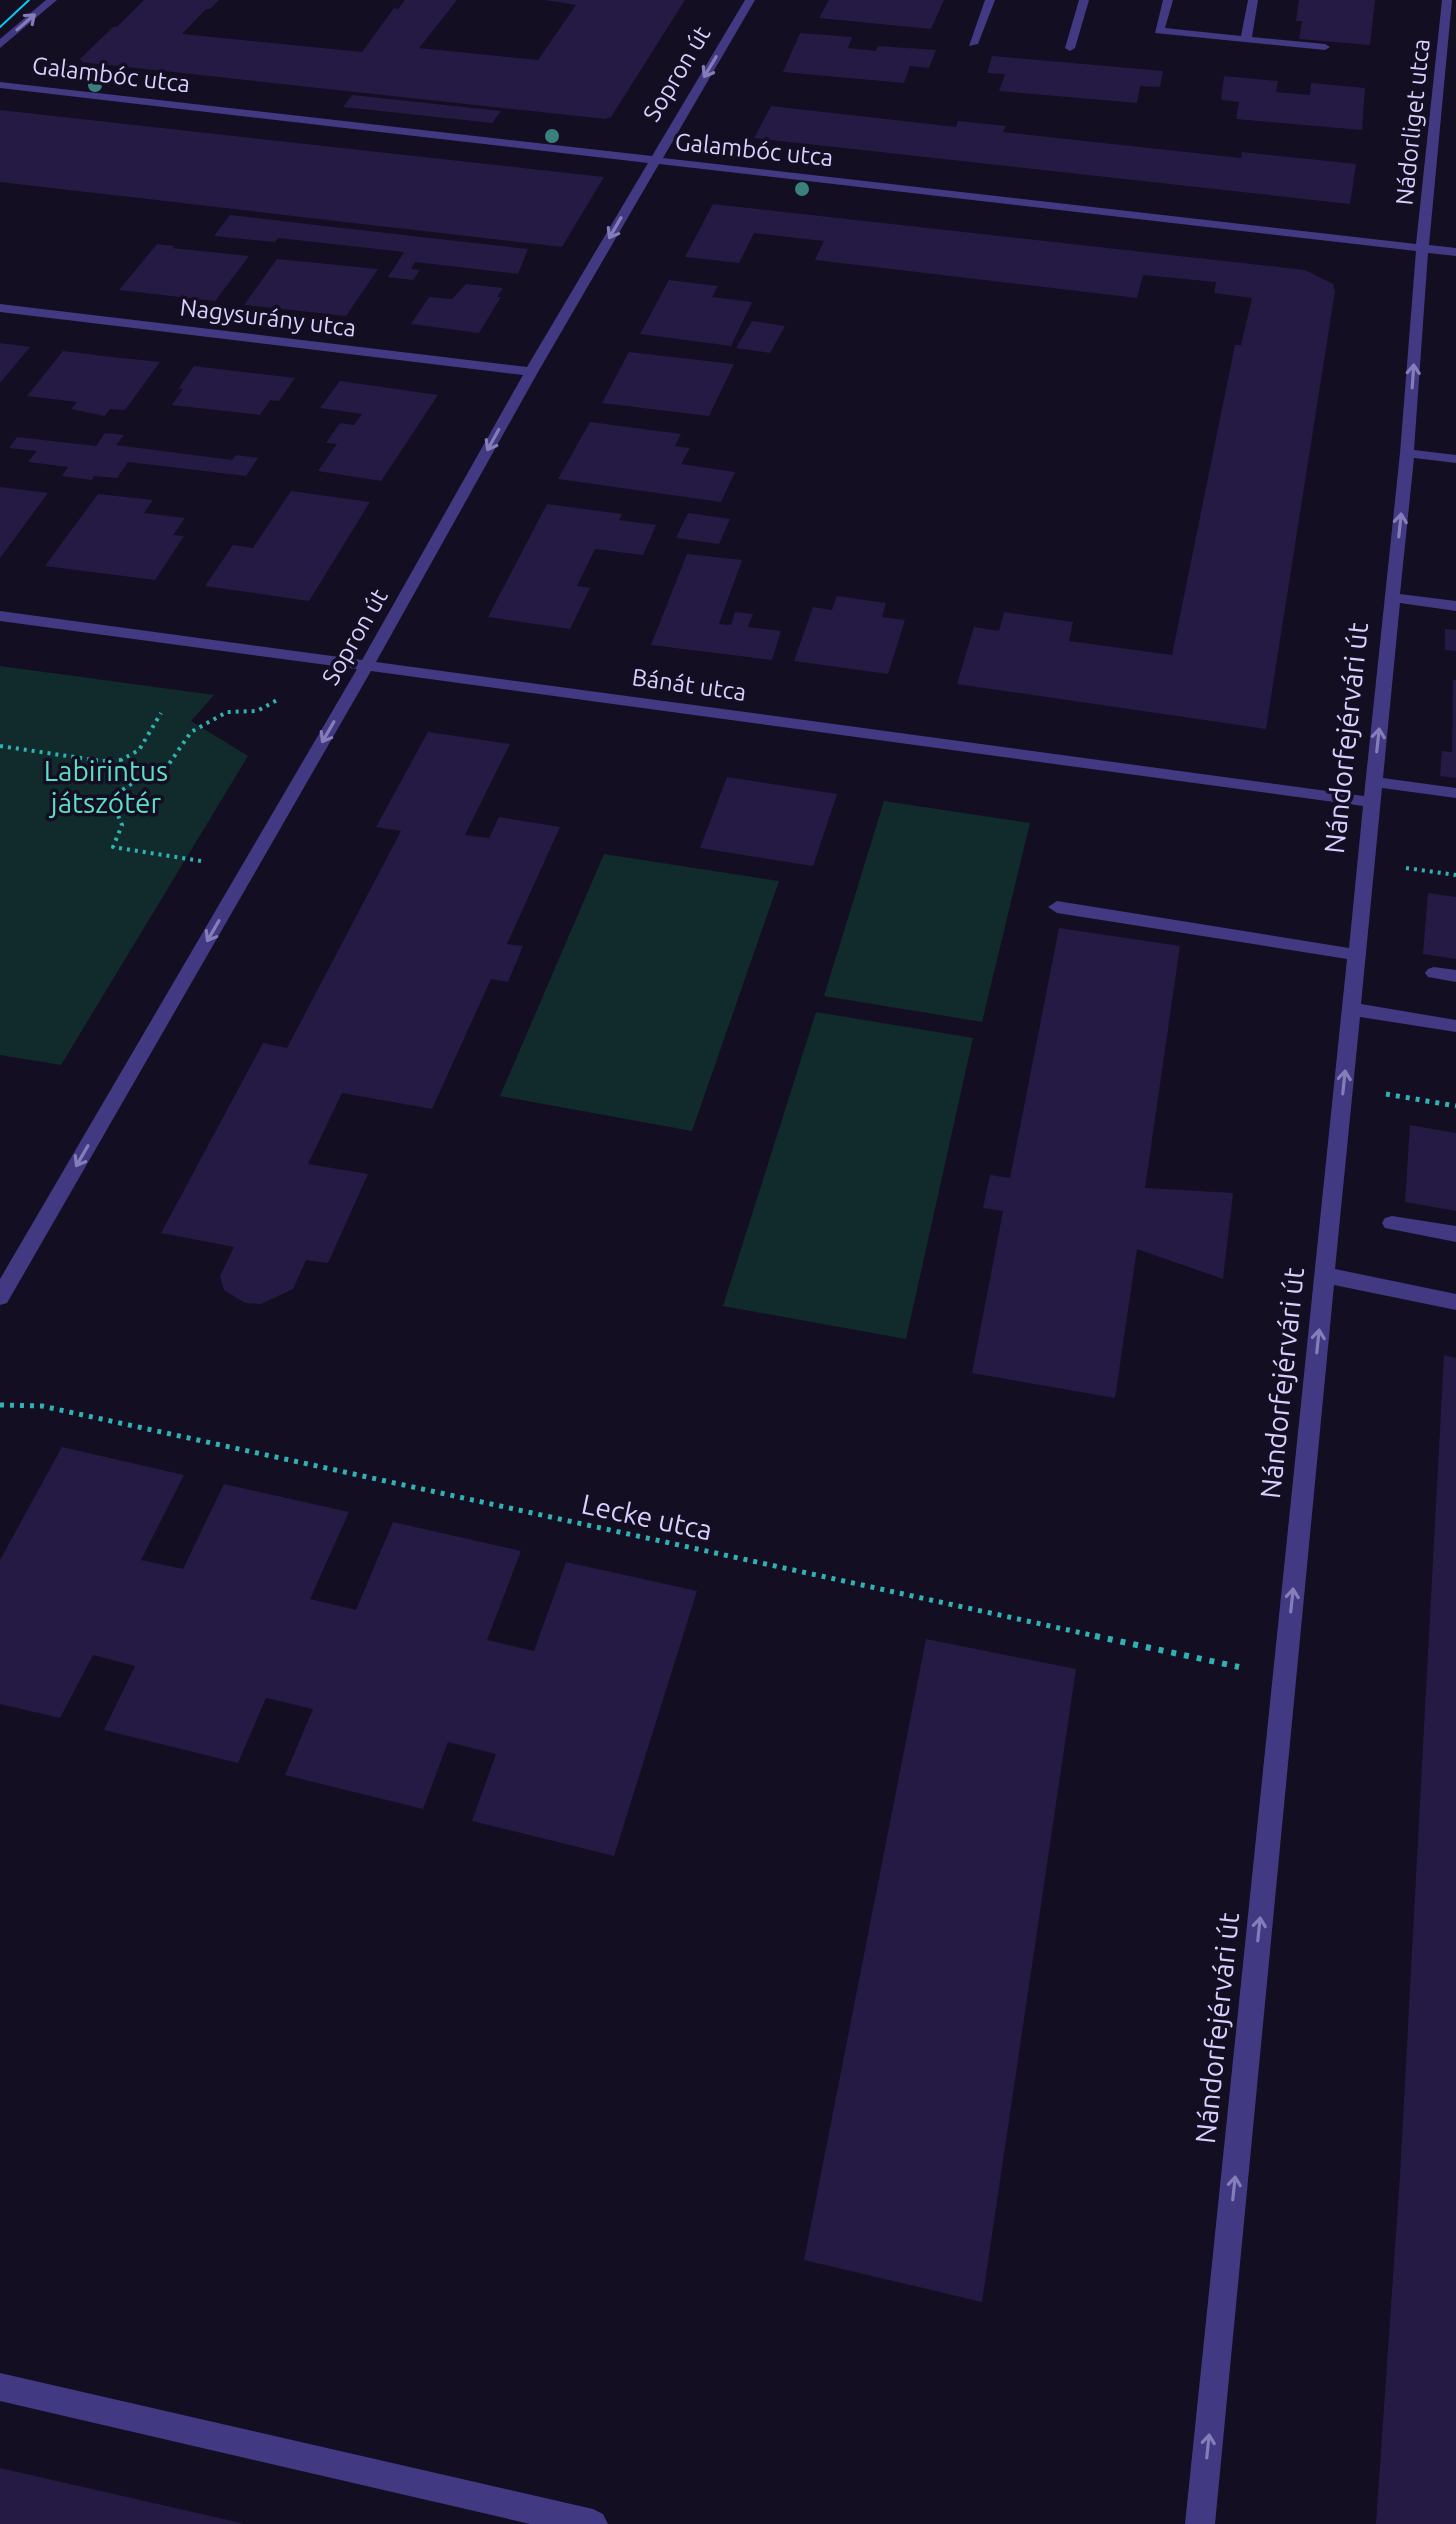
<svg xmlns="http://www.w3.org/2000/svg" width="1456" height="2524" font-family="Ubuntu,sans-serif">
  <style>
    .green { fill: #112b2c }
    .building { fill: #251a43 }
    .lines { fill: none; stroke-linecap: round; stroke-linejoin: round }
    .path-far2 { stroke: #30b1b2; stroke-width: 4; stroke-dasharray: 3 5; stroke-linecap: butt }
    .path-far1 { stroke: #30b1b2; stroke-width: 5; stroke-dasharray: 4 6; stroke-linecap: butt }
    .path { stroke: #30b1b2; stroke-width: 6; stroke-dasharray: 5 8; stroke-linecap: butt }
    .minor { fill: #413981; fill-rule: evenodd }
    .tram { stroke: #03cdf7; stroke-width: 2 }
    .tree { fill: #3c807d }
    .oneway { stroke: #857db9 }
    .labels { text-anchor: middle; stroke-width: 7; stroke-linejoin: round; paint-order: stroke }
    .far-street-label { font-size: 24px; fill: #d8d0fe; stroke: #130e22 }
    .street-label { font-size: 28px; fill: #d8d0fe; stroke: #130e22 }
    .park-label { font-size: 28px; fill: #5ddec7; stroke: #130e22 }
  </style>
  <rect width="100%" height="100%" fill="#130e22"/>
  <!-- green -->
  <g class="green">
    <polygon points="0,666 214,695 191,721 248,756 61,1065 0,1055"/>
    <polygon points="884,801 1030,823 982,1022 824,996"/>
    <polygon points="604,854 779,881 692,1131 500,1096"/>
    <polygon points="816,1012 973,1038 906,1339 723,1306"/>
  </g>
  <!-- building -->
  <g class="building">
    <polygon points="144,0 219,0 210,9 206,9 182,34 362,52 394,8 398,9 405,0 457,0 419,48 538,60 576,5 545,0 685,0 611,117 605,119 80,62 83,60 79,60 113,27 117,27"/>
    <polygon points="829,0 944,0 931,29 819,18"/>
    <polygon points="1299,0 1375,0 1370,45 1299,39 1302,21 1296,21"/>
    <polygon points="800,33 852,37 848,48 876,51 878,46 936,50 929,68 910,66 904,83 783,72"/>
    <polygon points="992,56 1163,71 1160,87 1140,86 1137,103 999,91 1005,74 987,73"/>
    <polygon points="1224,76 1278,81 1276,92 1310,95 1311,83 1365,88 1362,130 1236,119 1239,102 1221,100"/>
    <polygon points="352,95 501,111 492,123 343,107"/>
    <polygon points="771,106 956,127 958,121 1006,126 1003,132 1241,158 1242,152 1356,164 1350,204 754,138"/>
    <polygon points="0,110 604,177 562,247 0,182"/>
    <polygon points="713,204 1305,270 1333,284 1335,291 1266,729 957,684 974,627 999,631 1004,612 1073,622 1069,641 1172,655 1235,345 1241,345 1252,298 1214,293 1216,282 1143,275 1137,298 815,260 824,241 754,233 739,263 685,257"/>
    <polygon points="230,215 351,229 528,249 518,274 415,262 411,269 420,270 413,280 388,277 404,252 278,238 275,242 214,236"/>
    <polygon points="157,244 174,246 172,248 249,256 215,301 119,290"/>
    <polygon points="277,259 328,264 378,269 346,316 244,305"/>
    <polygon points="669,280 718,286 712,297 752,302 731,346 640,334"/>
    <polygon points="466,284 503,288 497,297 501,297 479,333 411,324 429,297 452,299"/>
    <polygon points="752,321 785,326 770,353 736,348"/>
    <polygon points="0,343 30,347 0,383"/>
    <polygon points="63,351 112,357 160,362 125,410 110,409 105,416 71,409 77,402 27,396"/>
    <polygon points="629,352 734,364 709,416 602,403"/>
    <polygon points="194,366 243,372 295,378 279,401 270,400 260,415 172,405 183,389 178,389"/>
    <polygon points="340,381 438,395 381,481 318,471 337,444 326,443 340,423 354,425 362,414 320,408"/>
    <polygon points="590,422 681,434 675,446 690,448 681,464 735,472 721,502 558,479"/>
    <polygon points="105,433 124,435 116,445 232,460 236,455 258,458 246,476 128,462 117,478 94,476 92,480 62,476 68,467 28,462 37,451 9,448 17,437 96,446"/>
    <polygon points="0,487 48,493 0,558"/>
    <polygon points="291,491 370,502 309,601 205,586 233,545 253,548"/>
    <polygon points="98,494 153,500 144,513 185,518 173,535 184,536 155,580 45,566"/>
    <polygon points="547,504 622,514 619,520 656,525 643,555 595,549 577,586 590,588 570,629 488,617"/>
    <polygon points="688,513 730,519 719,544 676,538"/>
    <polygon points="687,554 742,560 719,624 731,625 735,612 753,614 748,627 781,631 772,660 651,645"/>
    <polygon points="837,596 886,603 882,617 905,620 888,674 794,661 813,607 832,610"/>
    <polygon points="1445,629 1456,630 1456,651 1445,650"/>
    <polygon points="1453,680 1456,680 1456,778 1440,776 1442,751 1452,752"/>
    <polygon points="428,732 510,744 465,835 489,838 499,817 560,827 507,944 523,946 508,982 491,979 432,1109 342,1093 308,1164 368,1174 328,1263 306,1260 293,1289 261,1304 245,1303 224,1290 220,1276 234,1247 161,1233 263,1043 287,1048 401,831 376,827"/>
    <polygon points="727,777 837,794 813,866 700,848"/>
    <polygon points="1428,893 1456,897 1456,959 1423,954"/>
    <polygon points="1059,928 1180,946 1145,1188 1233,1193 1223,1279 1137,1249 1115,1398 972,1373 1003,1211 983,1208 990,1175 1010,1178"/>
    <polygon points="1410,1125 1456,1133 1456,1211 1405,1202"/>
    <polygon points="1444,1355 1456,1358 1456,2524 1376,2524 1400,2175"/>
    <polygon points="62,1447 184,1475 141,1560 183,1569 224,1484 349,1512 310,1599 356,1610 393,1522 521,1551 487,1640 534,1651 566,1562 697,1591 614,1856 472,1821 496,1754 448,1742 423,1809 285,1775 313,1709 266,1698 238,1763 104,1730 135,1666 93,1655 60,1718 0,1704 0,1560"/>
    <polygon points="926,1639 1076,1669 982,2302 804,2260"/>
    <polygon points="0,2468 241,2523 241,2524 0,2524"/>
  </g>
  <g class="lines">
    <!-- path-far2 -->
    <g class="path-far2">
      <polyline points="0,746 101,761 121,760"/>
      <polyline points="134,782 121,760 139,750 161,713"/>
      <polyline points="201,861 113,847 122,825 115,808 118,793 134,782 162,774 191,732 227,712 257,711 279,699"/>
      <polyline points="1406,868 1456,875"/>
    </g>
    <!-- path-far1 -->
    <g class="path-far1">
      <polyline points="1386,1094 1456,1106"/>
      <polyline points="0,1405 42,1406 1105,1638"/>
    </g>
    <!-- path -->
    <polyline class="path" points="1095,1636 1239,1667"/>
    <!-- minor -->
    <g class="minor">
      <polygon points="46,0 57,0 0,48 0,39"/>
      <path d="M745,0H755L663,158L1416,244L1442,0H1452L1429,245L1456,248V256L1428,253L1414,450L1456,455V463L1414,458L1400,594L1456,601V611L1400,603L1383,778L1456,788V798L1382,788L1361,1004L1456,1020V1032L1360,1017L1335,1269L1456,1294V1310L1334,1285L1215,2524H1185L1347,959L1057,913L1048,907L1057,901L1349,948L1363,806L371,671L7,1303L0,1305V1279L357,669L0,621V611L362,660L523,375L0,312V304L527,367L648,163L0,88V82L652,156ZM659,164L1416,251L1400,453L1364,796L376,662L538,372Z"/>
      <polygon points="985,0 995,0 978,44 969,46"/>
      <polygon points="1079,0 1089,0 1075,48 1070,51 1065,48"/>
      <polygon points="1163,0 1173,0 1165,28 1241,36 1248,0 1258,0 1252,37 1325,44 1330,47 1325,50 1155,33"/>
      <polygon points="1434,967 1456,970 1456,982 1428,977 1425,973 1428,969"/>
      <polygon points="1392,1216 1456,1226 1456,1242 1385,1228 1382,1223 1385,1218"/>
      <polygon points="0,2373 593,2509 603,2514 608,2524 530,2524 0,2401"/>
    </g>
    <!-- tram -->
    <polyline class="tram" points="0,27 29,0"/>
  </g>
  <!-- trees -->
  <g class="tree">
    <circle cx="95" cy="85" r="7"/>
    <circle cx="552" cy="136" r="7"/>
    <circle cx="802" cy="189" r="7"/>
  </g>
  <!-- one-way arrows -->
  <defs><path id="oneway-shaft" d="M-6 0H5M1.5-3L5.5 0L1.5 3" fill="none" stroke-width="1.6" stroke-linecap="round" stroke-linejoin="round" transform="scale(2)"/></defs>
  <g class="oneway">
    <use href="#oneway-shaft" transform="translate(26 22) rotate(-41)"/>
    <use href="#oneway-shaft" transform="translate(710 67) rotate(121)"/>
    <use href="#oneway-shaft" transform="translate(615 228) rotate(120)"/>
    <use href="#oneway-shaft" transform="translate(1413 376) rotate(-86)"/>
    <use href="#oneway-shaft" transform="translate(493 440) rotate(119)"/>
    <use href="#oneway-shaft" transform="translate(1400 525) rotate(-84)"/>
    <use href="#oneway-shaft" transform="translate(328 732) rotate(120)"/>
    <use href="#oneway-shaft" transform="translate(1378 740) rotate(-84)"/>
    <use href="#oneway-shaft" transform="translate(213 931) rotate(120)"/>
    <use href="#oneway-shaft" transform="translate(1344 1082) rotate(-84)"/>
    <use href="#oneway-shaft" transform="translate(82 1156) rotate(120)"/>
    <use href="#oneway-shaft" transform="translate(1318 1341) rotate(-84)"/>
    <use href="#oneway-shaft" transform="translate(1292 1600) rotate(-84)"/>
    <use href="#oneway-shaft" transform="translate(1259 1929) rotate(-84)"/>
    <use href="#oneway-shaft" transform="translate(1234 2188) rotate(-84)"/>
    <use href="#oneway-shaft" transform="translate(1208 2446) rotate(-84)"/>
  </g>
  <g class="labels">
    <!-- far-street labels -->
    <g class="far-street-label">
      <text transform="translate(677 74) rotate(-59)" y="8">Sopron út</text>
      <text transform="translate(111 75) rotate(7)" y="8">Galambóc utca</text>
      <text transform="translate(1413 122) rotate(-84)" y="8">Nádorliget utca</text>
      <text transform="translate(754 150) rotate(6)" y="8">Galambóc utca</text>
      <text transform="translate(268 318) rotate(7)" y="8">Nagysurány utca</text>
      <text transform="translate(355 637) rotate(-60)" y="8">Sopron út</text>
      <text transform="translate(689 685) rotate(8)" y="8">Bánát utca</text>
    </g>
    <!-- street labels -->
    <g class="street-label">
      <text transform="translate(1346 738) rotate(-84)" y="10">Nándorfejérvári út</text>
      <text transform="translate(1282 1383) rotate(-84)" y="10">Nándorfejérvári út</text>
      <text transform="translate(647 1517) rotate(12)" y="10">Lecke utca</text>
      <text transform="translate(1217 2028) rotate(-84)" y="10">Nándorfejérvári út</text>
    </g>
    <!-- park labels -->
    <g class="park-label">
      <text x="106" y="781">Labirintus<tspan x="106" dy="32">játszótér</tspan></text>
    </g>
  </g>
</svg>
